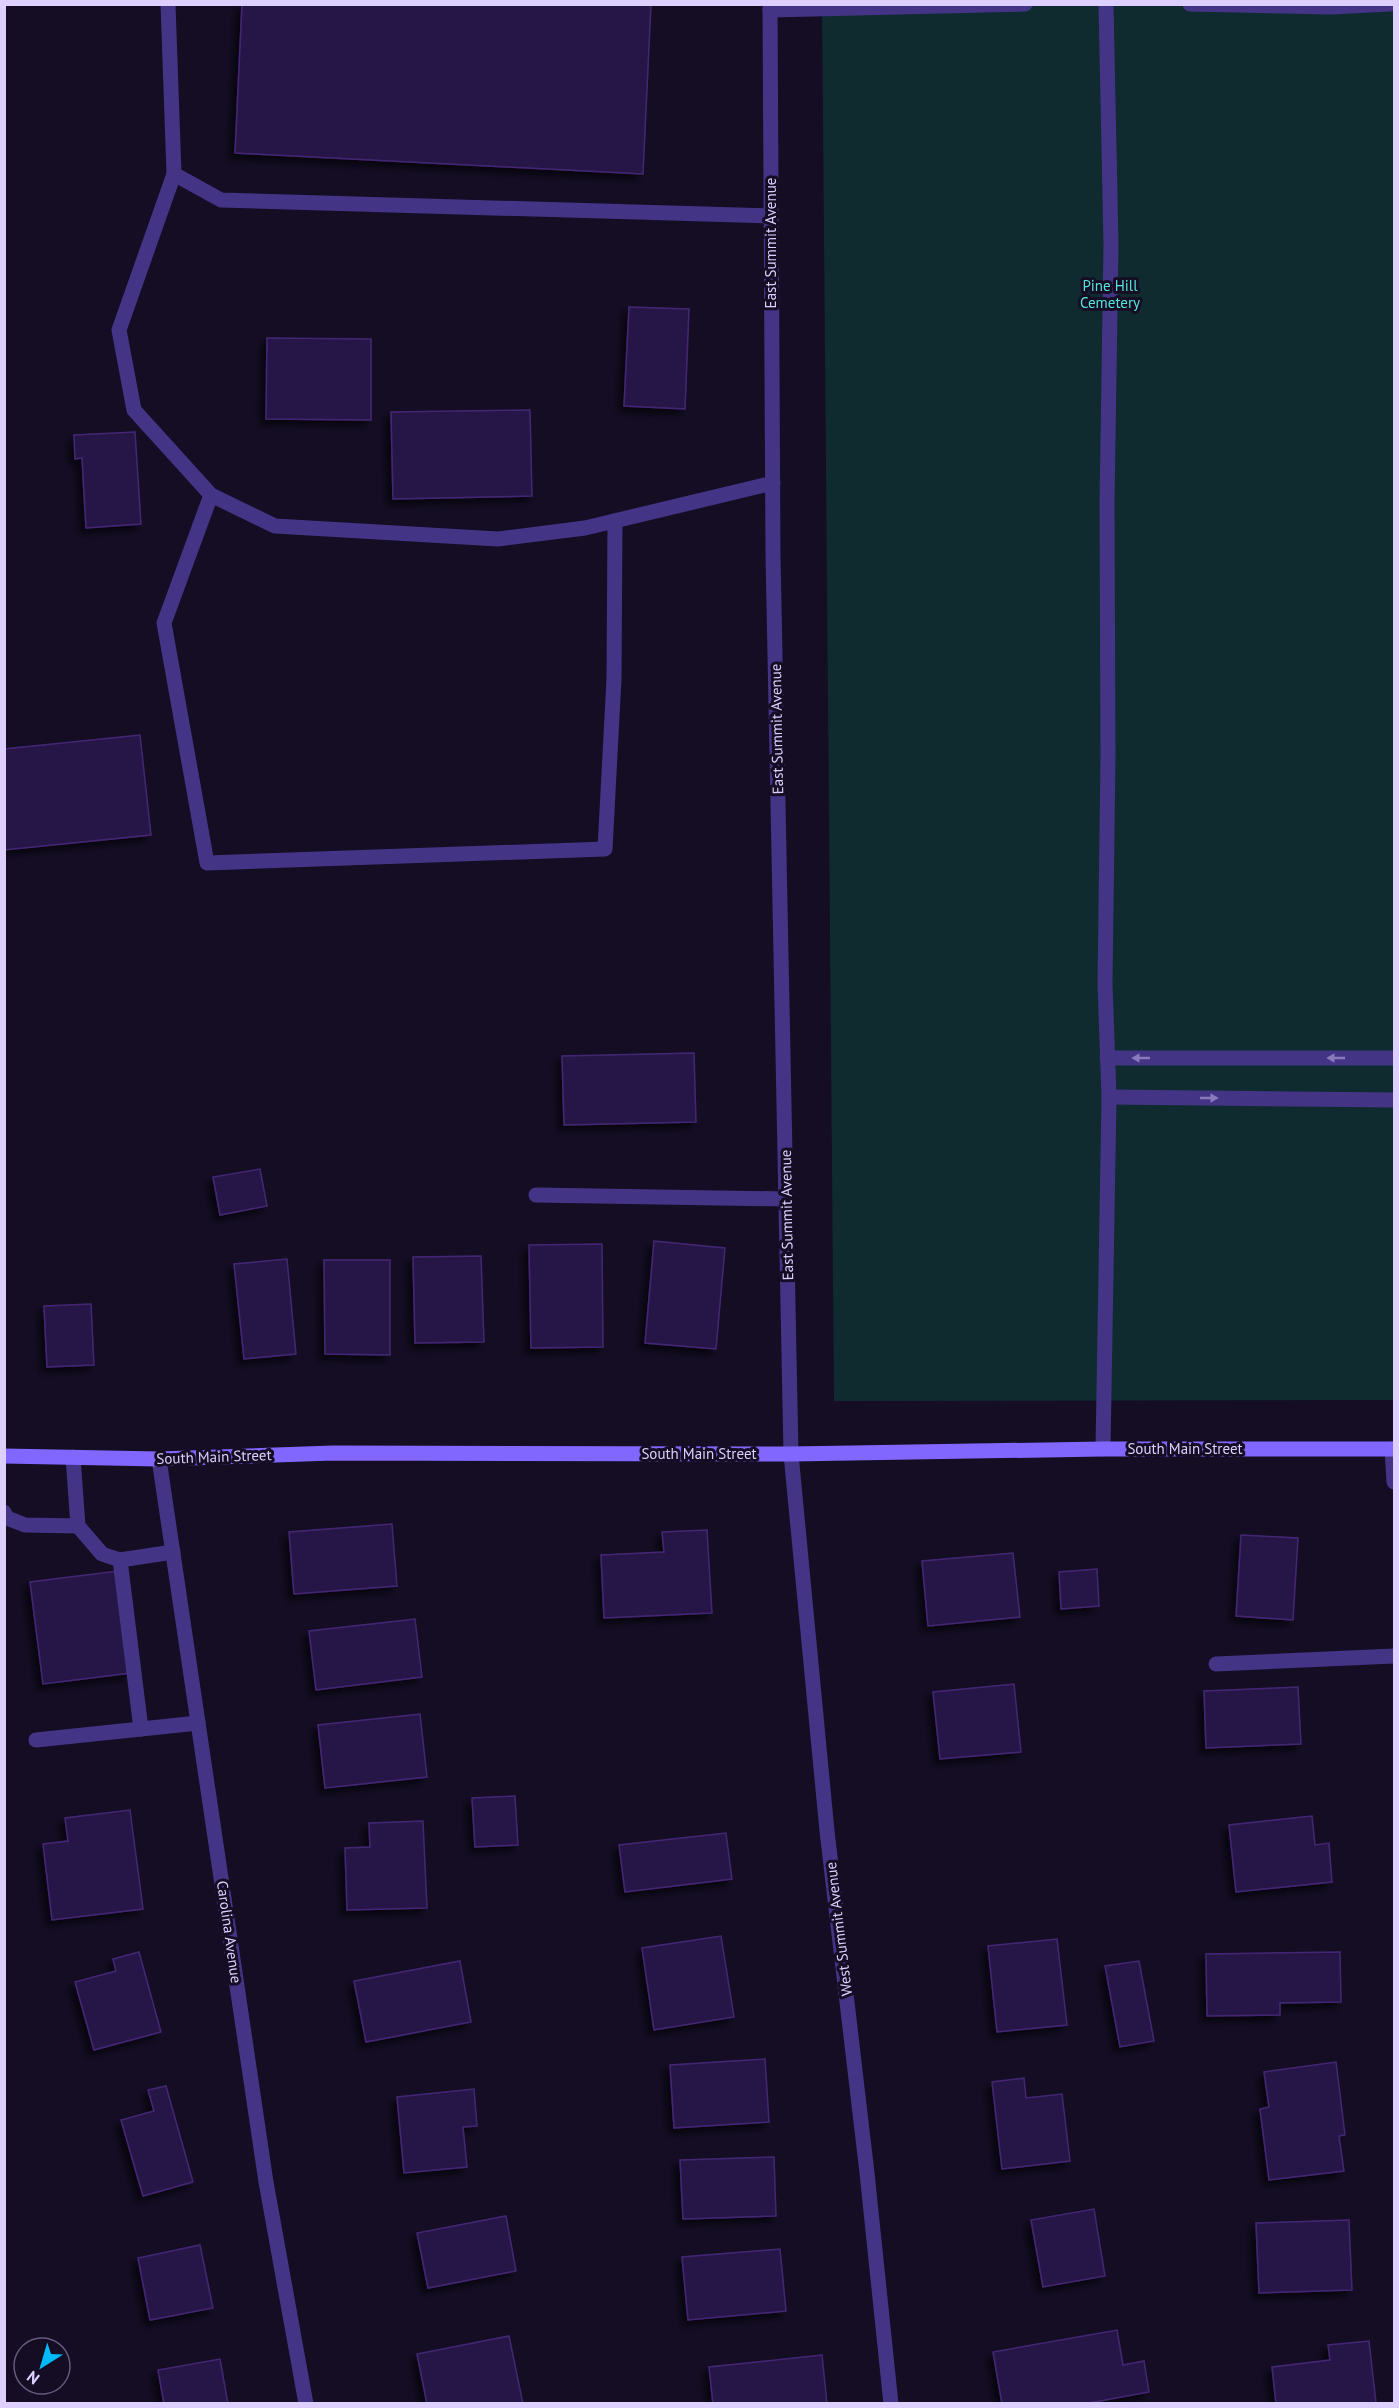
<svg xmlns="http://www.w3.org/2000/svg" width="1399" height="2408" font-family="'PT Sans',sans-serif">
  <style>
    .green { fill: #0f2b2f }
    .building { fill: #281746; stroke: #432874; stroke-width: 1.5; filter: url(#shadow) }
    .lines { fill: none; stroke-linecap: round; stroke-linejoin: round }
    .lane { stroke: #443486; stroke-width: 15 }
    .street { stroke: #443486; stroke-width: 15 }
    .secondary { stroke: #8267ff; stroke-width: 15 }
    .oneway { fill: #897abc }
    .labels { text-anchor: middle; stroke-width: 6; stroke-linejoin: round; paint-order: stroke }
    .street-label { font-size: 15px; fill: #ddd0ff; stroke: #140d24 }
    .park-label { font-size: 15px; fill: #53e7da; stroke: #140d24 }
  </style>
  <defs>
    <filter id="shadow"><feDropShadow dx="-5.5" dy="5.5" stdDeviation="3" flood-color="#0009"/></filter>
  </defs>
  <rect width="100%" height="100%" fill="#140d24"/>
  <!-- green -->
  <polygon class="green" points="822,5 1394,5 1394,1400 834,1401"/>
  <!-- building -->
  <g class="building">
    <polygon points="242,4 651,4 643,174 235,153"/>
    <polygon points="629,307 689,309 685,409 624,406"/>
    <polygon points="267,338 371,339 371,420 266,419"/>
    <polygon points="530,410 532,496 393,499 391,412"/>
    <polygon points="135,432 141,524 86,528 82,458 75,459 74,435"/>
    <polygon points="140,735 151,835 4,850 4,749"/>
    <polygon points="694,1053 696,1122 564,1125 562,1056"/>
    <polygon points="260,1169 267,1206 220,1215 213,1177"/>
    <polygon points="654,1241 725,1248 716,1349 645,1343"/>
    <polygon points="602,1244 603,1347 531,1348 529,1245"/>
    <polygon points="481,1256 484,1342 415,1343 413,1257"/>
    <polygon points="287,1259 296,1354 244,1359 234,1264"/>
    <polygon points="324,1260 390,1260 390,1355 325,1354"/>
    <polygon points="91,1304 94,1365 47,1367 44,1306"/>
    <polygon points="392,1524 397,1586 294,1594 289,1532"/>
    <polygon points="707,1530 712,1613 604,1618 601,1555 664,1552 662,1532"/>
    <polygon points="1241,1535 1298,1538 1293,1620 1236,1616"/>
    <polygon points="1013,1553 1020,1617 928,1626 922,1561"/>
    <polygon points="1097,1569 1099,1606 1061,1609 1059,1572"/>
    <polygon points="118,1571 131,1673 43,1684 30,1582"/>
    <polygon points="415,1619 422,1677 316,1690 309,1631"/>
    <polygon points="1014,1684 1021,1752 940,1759 933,1692"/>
    <polygon points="1298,1687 1301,1744 1206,1748 1204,1691"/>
    <polygon points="420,1714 427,1777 325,1788 318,1725"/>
    <polygon points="515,1796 518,1845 475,1847 472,1798"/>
    <polygon points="130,1810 143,1909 52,1920 43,1844 68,1841 65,1818"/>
    <polygon points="1312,1816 1315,1845 1329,1843 1332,1882 1236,1892 1229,1825"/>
    <polygon points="423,1821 427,1908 347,1910 345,1848 370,1847 369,1823"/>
    <polygon points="726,1833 732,1879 625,1892 619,1845"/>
    <polygon points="721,1936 734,2017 654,2030 642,1948"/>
    <polygon points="1057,1939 1067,2025 997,2032 988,1946"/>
    <polygon points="139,1952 161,2032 94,2050 75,1982 116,1971 113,1959"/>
    <polygon points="1340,1952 1341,2002 1280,2003 1280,2015 1207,2016 1206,1954"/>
    <polygon points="460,1961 471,2022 366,2042 354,1981"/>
    <polygon points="1139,1961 1154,2041 1120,2047 1105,1966"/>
    <polygon points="765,2059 769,2122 674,2128 670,2065"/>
    <polygon points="1336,2062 1345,2135 1339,2136 1344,2171 1269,2180 1260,2109 1269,2107 1264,2072"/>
    <polygon points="1024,2078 1026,2098 1062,2094 1070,2161 1002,2169 992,2082"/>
    <polygon points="166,2086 193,2182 143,2196 121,2120 154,2111 148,2090"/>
    <polygon points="474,2089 477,2126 463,2127 467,2167 404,2173 397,2097"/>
    <polygon points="774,2157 776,2216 683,2219 680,2160"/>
    <polygon points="1094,2209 1105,2276 1043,2287 1031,2220"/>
    <polygon points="506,2216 516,2271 428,2288 417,2233"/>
    <polygon points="1349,2220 1352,2290 1259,2293 1256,2223"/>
    <polygon points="200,2245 213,2308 150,2320 138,2258"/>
    <polygon points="780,2249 786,2311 688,2320 682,2257"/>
    <polygon points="1117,2330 1123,2365 1144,2361 1149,2392 1084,2404 1002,2404 993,2352"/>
    <polygon points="509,2336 523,2404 427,2404 417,2354"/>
    <polygon points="1369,2341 1376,2403 1276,2404 1272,2367 1330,2360 1328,2345"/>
    <polygon points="822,2355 827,2404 713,2404 709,2367"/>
    <polygon points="220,2359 228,2404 164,2404 158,2370"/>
  </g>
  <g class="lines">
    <!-- lane -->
    <g class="lane">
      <polyline points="168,4 174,174 119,330 134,410 211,495 275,526 498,539 585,528 773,483"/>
      <polyline points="1190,4 1332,7 1390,4"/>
      <polyline points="770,10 1025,4"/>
      <polyline points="174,174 221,200 771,216"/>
      <polyline points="211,495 164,623 207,863 605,849 614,679 615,521"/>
      <polyline points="1107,1058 1394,1058"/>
      <polyline points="1109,1097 1394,1100"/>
      <polyline points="536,1195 786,1199"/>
      <polyline points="1103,1449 1109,1097 1105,984 1108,755 1107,503 1111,245 1106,4"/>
      <polyline points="73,1457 78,1526 102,1554 120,1560 173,1552"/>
      <polyline points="4,1512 7,1518 25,1525 78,1526"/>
      <polyline points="120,1560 141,1729"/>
      <polyline points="1216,1664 1394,1656"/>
      <polyline points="36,1740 198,1723"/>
    </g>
    <!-- street -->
    <g class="street">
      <polyline points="770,4 773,555 791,1454 827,1831 867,2173 891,2404"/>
      <polyline points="1392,1449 1394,1482"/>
      <polyline points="159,1459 266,2182 306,2404"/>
    </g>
    <!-- secondary -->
    <polyline class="secondary" points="4,1456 159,1459 333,1453 791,1454 1103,1449 1394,1449"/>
  </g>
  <!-- one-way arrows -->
  <defs><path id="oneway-solid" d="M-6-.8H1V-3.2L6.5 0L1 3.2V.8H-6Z" transform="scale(1.5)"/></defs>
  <g class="oneway">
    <use href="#oneway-solid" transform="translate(1141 1058) rotate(180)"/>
    <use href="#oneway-solid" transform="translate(1336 1058) rotate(180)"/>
    <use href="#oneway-solid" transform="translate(1209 1098)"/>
  </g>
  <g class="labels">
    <!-- street labels -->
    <g class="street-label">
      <text transform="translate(771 243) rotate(-90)" y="5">East Summit Avenue</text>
      <text transform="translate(777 729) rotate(-91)" y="5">East Summit Avenue</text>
      <text transform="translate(787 1215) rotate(-91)" y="5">East Summit Avenue</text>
      <text x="1185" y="1454">South Main Street</text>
      <text x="699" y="1459">South Main Street</text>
      <text transform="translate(214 1457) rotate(-2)" y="5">South Main Street</text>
      <text transform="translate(839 1929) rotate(-97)" y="5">West Summit Avenue</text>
      <text transform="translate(229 1932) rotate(82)" y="5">Carolina Avenue</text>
    </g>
    <!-- park labels -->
    <g class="park-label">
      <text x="1110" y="291">Pine Hill<tspan x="1110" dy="17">Cemetery</tspan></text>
    </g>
  </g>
  <!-- border -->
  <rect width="1399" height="2408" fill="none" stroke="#ddd0ff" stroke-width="12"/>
  <!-- north arrow -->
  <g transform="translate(42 2366) rotate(217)"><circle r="28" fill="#140d24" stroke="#645b7c" stroke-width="1.5"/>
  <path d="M0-4.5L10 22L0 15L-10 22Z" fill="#00bafb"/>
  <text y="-9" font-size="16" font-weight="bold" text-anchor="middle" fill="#ddd0ff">N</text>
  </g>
</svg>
